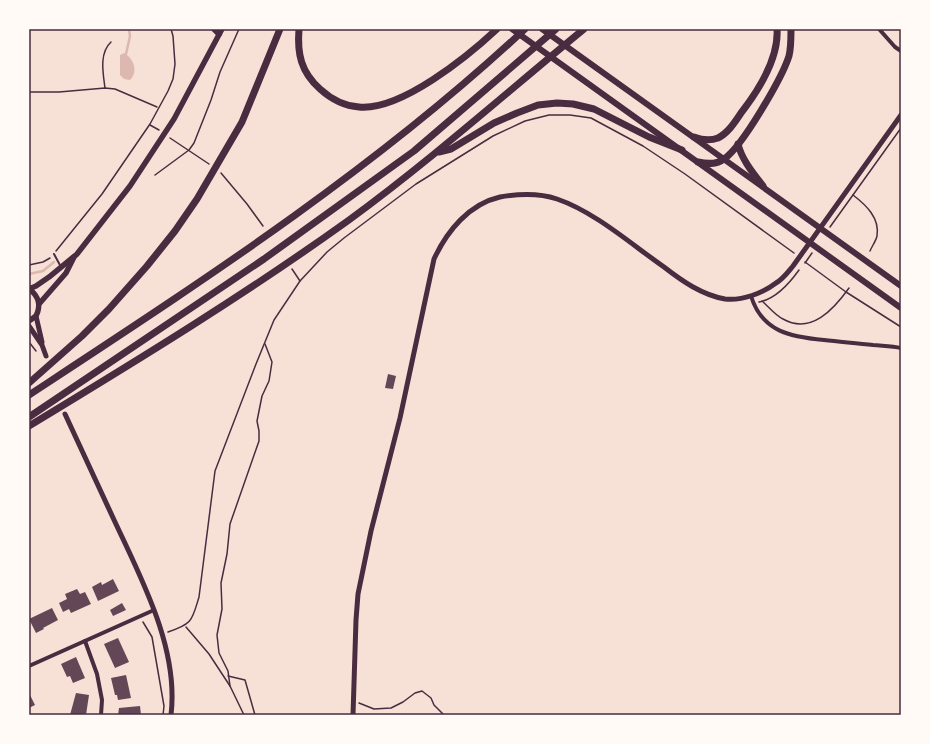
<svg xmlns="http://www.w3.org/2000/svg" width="930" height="744" font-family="Cabin,sans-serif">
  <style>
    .water { fill: #dcb8b0 }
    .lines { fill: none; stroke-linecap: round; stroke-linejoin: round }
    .stream { stroke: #dcb8b0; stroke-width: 2.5 }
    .building { fill: #644757 }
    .path { stroke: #4a2c40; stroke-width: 1.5 }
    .service { stroke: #4a2c40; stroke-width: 2 }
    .minor { stroke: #4a2c40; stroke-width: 4 }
    .tertiary { stroke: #4a2c40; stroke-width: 5 }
    .secondary { stroke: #4a2c40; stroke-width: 5.5 }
    .trunk { stroke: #4a2c40; stroke-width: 6 }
    .motorway { stroke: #4a2c40; stroke-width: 7 }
    .neatline { fill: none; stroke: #4a2c40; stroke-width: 1.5 }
  </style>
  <rect width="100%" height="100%" fill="#f7e1d7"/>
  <!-- water -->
  <path class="water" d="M124,53C133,58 139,71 130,80L124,79L120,75V55Z"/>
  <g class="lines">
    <!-- stream -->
    <g class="stream">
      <polyline points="126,54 130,36 129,29"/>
      <polyline points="29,274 43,271 54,262"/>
    </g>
  </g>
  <!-- building -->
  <g class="building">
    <polygon points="388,374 396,376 393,389 385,388"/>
    <polygon points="113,579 119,591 98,601 92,587 101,582 102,585"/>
    <polygon points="77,589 80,594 85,592 91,604 71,613 69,609 63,612 59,603 67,599 65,594"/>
    <polygon points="122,603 126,610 113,616 110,610"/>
    <polygon points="52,608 58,620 43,628 44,629 36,633 29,619"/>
    <polygon points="118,638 129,662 115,668 104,644"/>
    <polygon points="76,657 85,678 73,683 70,676 67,677 61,664"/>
    <polygon points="126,675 131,698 118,700 117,695 115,695 111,678"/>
    <polygon points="29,693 35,705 29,708"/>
    <polygon points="76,693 89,695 86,715 70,715"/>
    <polygon points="140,706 141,715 118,715 119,708"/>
  </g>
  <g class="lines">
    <!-- path -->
    <g class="path">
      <path d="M105,88C103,73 99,53 111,42"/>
      <polyline points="29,92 59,92 105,88 115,89 157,107"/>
      <polyline points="150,125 159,130"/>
      <polyline points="170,138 209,164"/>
      <polyline points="221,173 247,204 263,226"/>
      <polyline points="155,175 189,150 194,143 211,100 220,72 239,29"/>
      <path d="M853,195C866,205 880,218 877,236C876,241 872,246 870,251"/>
      <polyline points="830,227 901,128"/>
      <polyline points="56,251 102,194 150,124 168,91 173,79 175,64 173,36 171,29"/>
      <polyline points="805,262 846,292 901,327"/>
      <polyline points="805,263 812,253"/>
      <polyline points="29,265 43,262 50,258"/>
      <polyline points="292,269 300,281"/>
      <path d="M762,301C769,307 775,315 783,319C811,335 834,309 849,288"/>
      <path d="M759,302C776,299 789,284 799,270"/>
      <polyline points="29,342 36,351"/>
      <polyline points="143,622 152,637 164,706 163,715"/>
      <polyline points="186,627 209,654 230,686 244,715"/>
      <path d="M168,632C193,624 192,620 199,597L215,471L256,364L274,320L300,281L327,252L344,238L416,184L493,136L525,121L549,115H570L591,118L643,146L685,174L794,253"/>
      <polyline points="228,676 245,680 255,715"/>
      <polyline points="230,686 228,671 219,653 217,635 222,609 221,583 227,554 230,524 259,441 259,431 257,421 262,396 269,381 272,362 265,344"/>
      <polyline points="359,703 374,709 391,708 403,702 415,693 422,691 431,698 434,705 444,715"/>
    </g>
    <!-- service -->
    <polyline class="service" points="54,254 61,267"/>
    <!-- minor -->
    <g class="minor">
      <polyline points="879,29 895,47 901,51"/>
      <path d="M751,296C762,332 791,337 824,340C841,342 857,343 873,345C883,346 892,346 901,348"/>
      <polyline points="85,641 97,674 102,700 101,715"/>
      <polyline points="29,666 154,610"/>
    </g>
    <!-- tertiary -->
    <g class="tertiary">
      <polyline points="36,316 42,342"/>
      <polyline points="29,326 42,345 46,356"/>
      <path d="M65,414C82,450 98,486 115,522C142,580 179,649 171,715"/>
      <path d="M353,715L356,620L358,594L371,531L400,418L434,259C447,231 469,204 500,197C518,194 539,193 557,199C595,212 631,244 664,267C682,281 702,295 725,299C742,301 763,293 776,283C783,279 788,272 793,266L901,115"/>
    </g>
    <!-- secondary -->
    <g class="secondary">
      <polyline points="29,289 36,286 49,277 77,254 130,186 174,119 222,29"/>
      <path d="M29,289C39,296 41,306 36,316L29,321"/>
      <polyline points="39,304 66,273 74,257"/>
    </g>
    <!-- trunk -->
    <g class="trunk">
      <polyline points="214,29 219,34"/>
      <polyline points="512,29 901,308"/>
      <polyline points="542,29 901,286"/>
    </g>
    <!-- motorway -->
    <g class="motorway">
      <path d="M299,29C297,54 301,72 320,89C331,99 344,106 359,107C401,111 468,56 497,29"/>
      <path d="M694,137C702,140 710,141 718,138C728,133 735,122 741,113C758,91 779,58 777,29"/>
      <path d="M738,144C742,160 753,173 763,186"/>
      <polyline points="439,152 451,149 494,123 517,113 538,105 557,103 573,104 594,109 649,137 682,150"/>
      <path d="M698,162C707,164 716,165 724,159C742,147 782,78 789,56C791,48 791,38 791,29"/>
      <polyline points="29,383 82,336 109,309 147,266 175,231 197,199 242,122 280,29"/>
      <path d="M29,395C201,282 374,170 525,29"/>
      <polyline points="29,417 264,259 414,151 556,29"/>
      <path d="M29,426C138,360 246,294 349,220C431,160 506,93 584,29"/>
    </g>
  </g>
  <!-- border -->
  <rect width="930" height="744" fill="none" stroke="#fffaf5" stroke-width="60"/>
  <rect x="30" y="30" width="870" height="684" class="neatline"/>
</svg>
